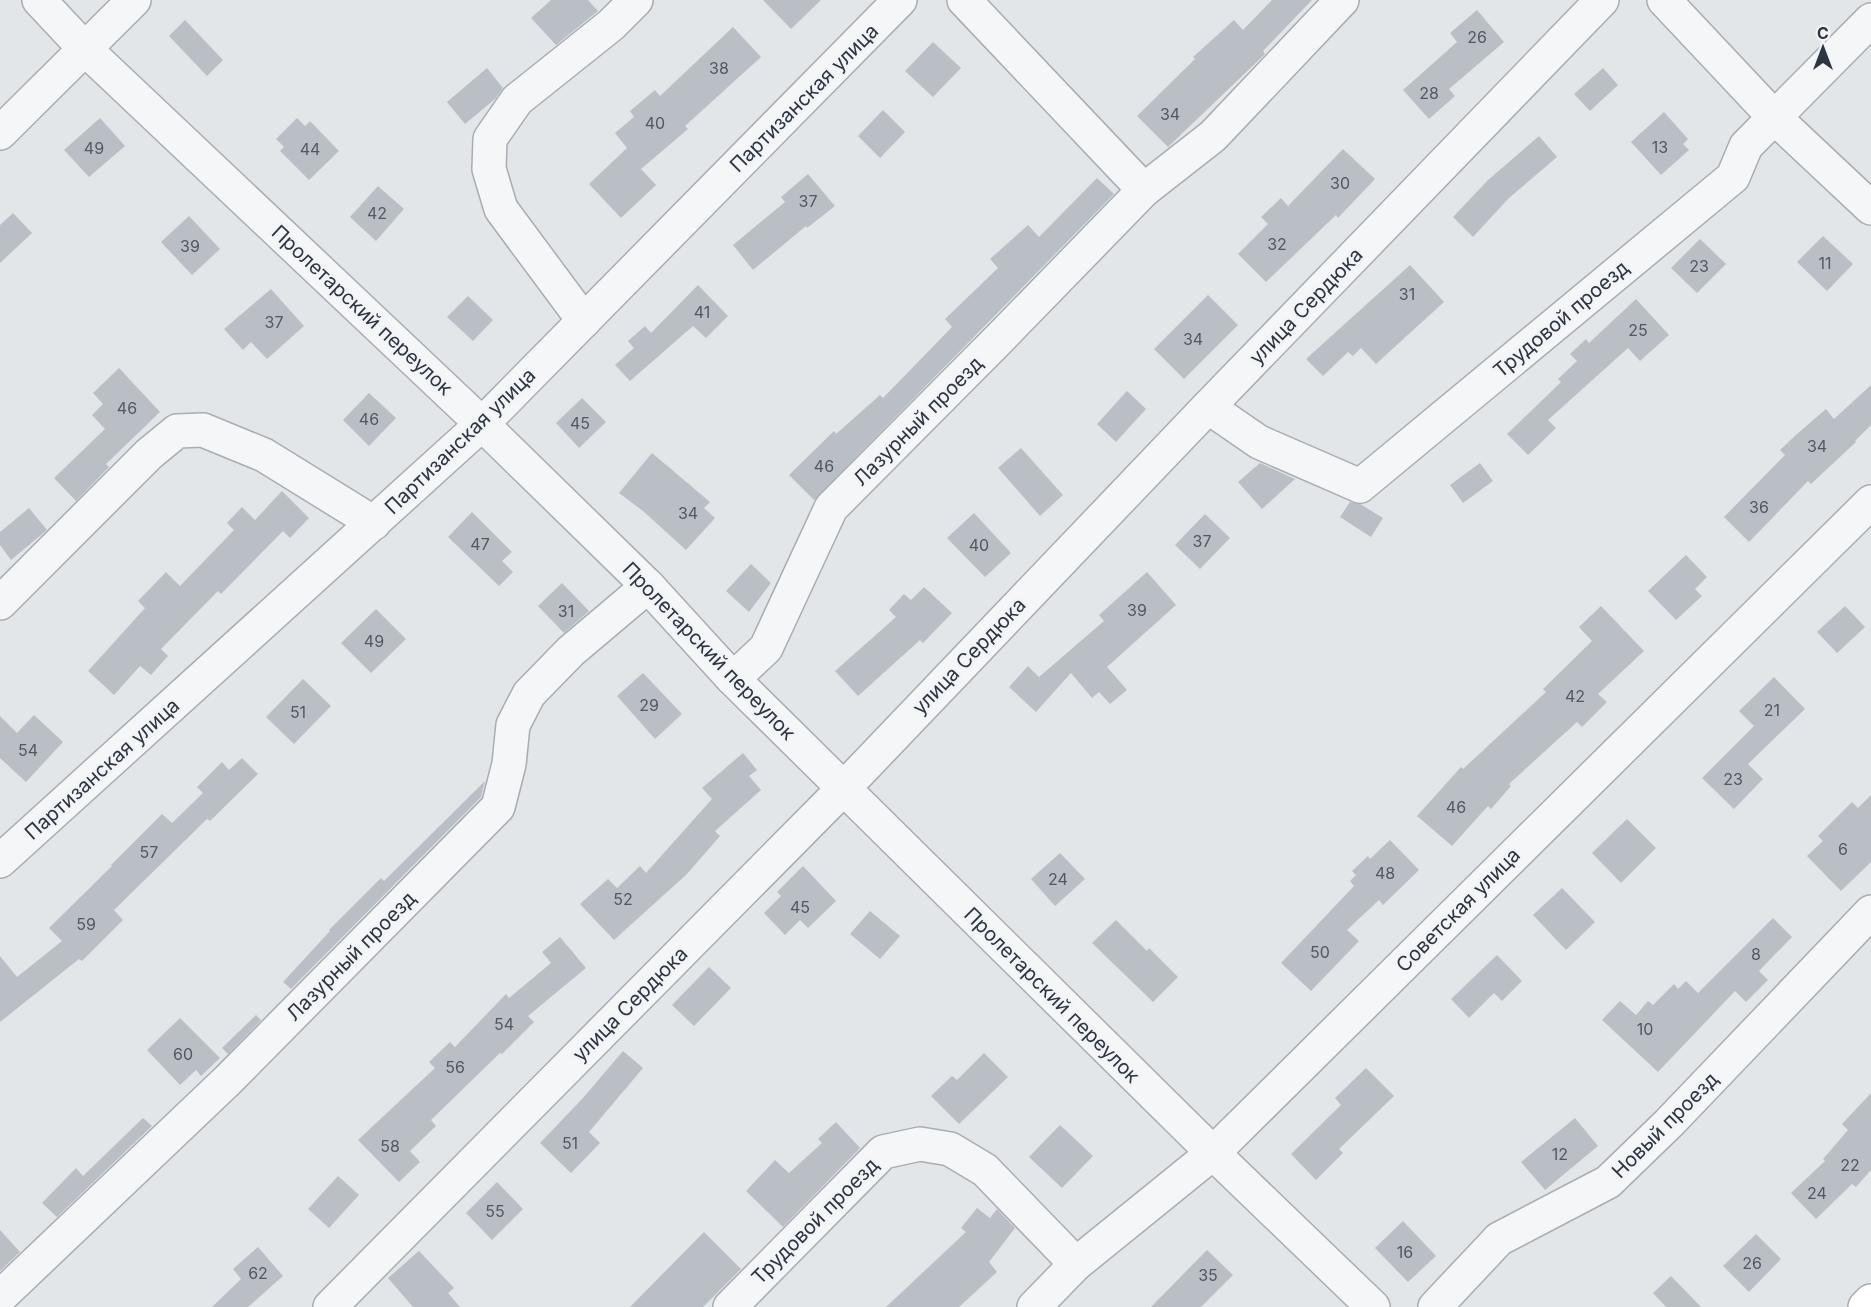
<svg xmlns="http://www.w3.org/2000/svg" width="1871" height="1307" font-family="Inter,sans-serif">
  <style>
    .building { fill: #babfc6 }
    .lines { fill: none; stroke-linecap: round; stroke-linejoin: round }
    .minor-casing { stroke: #a8adb3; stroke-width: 36 }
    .major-casing { stroke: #a3abb4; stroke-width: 36 }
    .minor { stroke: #f5f6f8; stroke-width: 33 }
    .major { stroke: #fff; stroke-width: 33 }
    .labels { text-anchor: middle; stroke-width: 6; stroke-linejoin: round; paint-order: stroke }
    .number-label { font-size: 16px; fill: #505862 }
    .street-label { font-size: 20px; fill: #2c3540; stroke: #f2f4f7 }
  </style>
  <rect width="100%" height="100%" fill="#e3e6e9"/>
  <!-- building -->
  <g class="building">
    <polygon points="551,0 588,0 598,11 556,45 531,18"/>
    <polygon points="763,0 821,0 791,29"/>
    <polygon points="1272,0 1312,0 1263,51 1265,54 1263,56 1168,147 1137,116 1195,59 1193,57 1234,20 1243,30"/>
    <polygon points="1477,10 1504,42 1449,89 1455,96 1429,119 1403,90 1457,42 1450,33"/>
    <polygon points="185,20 223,60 207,76 169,36"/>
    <polygon points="733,27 761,57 685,126 688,129 641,169 656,185 621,218 589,184 627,148 615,133 634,117 630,111 655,90 660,96"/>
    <polygon points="933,42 961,68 933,97 905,71"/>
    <polygon points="487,68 503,88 495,99 465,124 447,102"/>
    <polygon points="1603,68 1618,85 1590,111 1574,94"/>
    <polygon points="883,110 905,132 880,158 858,136"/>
    <polygon points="1664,112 1688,139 1683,144 1689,150 1661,175 1631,142"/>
    <polygon points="100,118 125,146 89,177 64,150"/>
    <polygon points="297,118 305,126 310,121 339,151 309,180 280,151 284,147 276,139"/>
    <polygon points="1539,136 1557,157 1509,198 1473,237 1453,217 1488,180"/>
    <polygon points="1343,149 1375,179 1338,218 1336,215 1266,282 1238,254 1268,224 1261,217 1281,198 1288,206"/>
    <polygon points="808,174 835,206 807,228 806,226 753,270 733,245 785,202 781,197"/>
    <polygon points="1097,178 1114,194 814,500 789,475 834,431 836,434 880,395 883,398 952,327 945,319 998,268 990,259 1028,225 1039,237"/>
    <polygon points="378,186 404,209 376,241 350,217"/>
    <polygon points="13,213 32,233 0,263 0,225"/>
    <polygon points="189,216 220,249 192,275 161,242"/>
    <polygon points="1823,236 1853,264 1827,291 1797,262"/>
    <polygon points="1700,239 1726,264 1697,293 1671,268"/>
    <polygon points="1410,265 1444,302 1376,364 1361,348 1353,356 1348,352 1323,376 1306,359"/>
    <polygon points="698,285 728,316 706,338 693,326 630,381 615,365 634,348 628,341 645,326 651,333"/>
    <polygon points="271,289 304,326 267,359 251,342 243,350 224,329"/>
    <polygon points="1208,295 1238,325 1184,379 1154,349"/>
    <polygon points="468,296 493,320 473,341 447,317"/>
    <polygon points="1636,299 1669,335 1640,361 1628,348 1548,420 1556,428 1528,455 1507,434 1561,382 1558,379 1577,361 1570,354 1586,339 1589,343"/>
    <polygon points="119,368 160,412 106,464 109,467 76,501 54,478 105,429 92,415 103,404 93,393"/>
    <polygon points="1871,385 1871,425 1855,441 1856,442 1811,484 1808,481 1749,542 1724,517 1785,455 1780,450 1797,434 1826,409 1834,419"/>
    <polygon points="1127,391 1146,409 1116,442 1097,424"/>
    <polygon points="369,393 396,418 369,446 343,420"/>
    <polygon points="582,398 606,422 579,448 556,423"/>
    <polygon points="1021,448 1063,495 1040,516 998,468"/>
    <polygon points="652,453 710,502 704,508 715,518 686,550 643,511 619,493"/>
    <polygon points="1260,463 1295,479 1262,509 1238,482"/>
    <polygon points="1480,463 1493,481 1463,503 1450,485"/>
    <polygon points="282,491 309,518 290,538 283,531 221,594 218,591 161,649 168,656 151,675 140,666 114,695 88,671 145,608 138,601 166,572 180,586 234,530 227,523 242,507 255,520"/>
    <polygon points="1350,502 1360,504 1383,518 1371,537 1340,517"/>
    <polygon points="29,508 47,530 11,560 0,545 0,532"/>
    <polygon points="472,512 512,552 502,561 513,572 499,586 448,537"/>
    <polygon points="974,513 1011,553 985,577 947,538"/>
    <polygon points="1205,514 1230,538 1200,569 1175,545"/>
    <polygon points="1686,555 1707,577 1695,589 1702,596 1676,620 1648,591"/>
    <polygon points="751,564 771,583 749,612 726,591"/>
    <polygon points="1147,572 1176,605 1107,667 1127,690 1110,704 1099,692 1092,698 1071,673 1036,712 1009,687 1028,666 1039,677 1104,621 1099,615"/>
    <polygon points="562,583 589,611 564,633 538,606"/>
    <polygon points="924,587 952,613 923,643 920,640 858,696 835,671 896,617 889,610 904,594 911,600"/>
    <polygon points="1601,606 1644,651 1598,694 1607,702 1582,727 1577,722 1509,784 1511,786 1491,809 1488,806 1452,846 1417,816 1461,767 1463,769 1546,692 1543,689 1592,641 1579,627"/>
    <polygon points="1845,606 1865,627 1837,653 1817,632"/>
    <polygon points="376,609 406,639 371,673 341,643"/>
    <polygon points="643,673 682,714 655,739 617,696"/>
    <polygon points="1774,677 1805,709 1748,764 1763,779 1734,809 1702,778 1754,726 1739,711"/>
    <polygon points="303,679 331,706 294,744 266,717"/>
    <polygon points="34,715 63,742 26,782 0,758 0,716 17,733"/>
    <polygon points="743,753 757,770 749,776 761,790 715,831 720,836 687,874 614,940 580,904 608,879 617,888 640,866 646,873 712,799 702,788"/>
    <polygon points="242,758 258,774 210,821 207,819 114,910 123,920 82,961 79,959 0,1022 0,956 17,977 62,941 49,928 112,866 111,865 162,814 172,823 203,793 197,787 222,762 229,770"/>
    <polygon points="485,781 481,797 291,989 283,982 330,931 329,930 381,878 384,881"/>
    <polygon points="1871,795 1871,862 1841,891 1807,856 1823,841 1818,836 1852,802 1858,808"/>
    <polygon points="1627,819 1656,848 1621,883 1592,853"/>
    <polygon points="1390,840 1419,870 1383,905 1379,900 1347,930 1359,941 1311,991 1281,963 1354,886 1350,881 1356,875 1352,871 1368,856 1370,859"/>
    <polygon points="1060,853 1085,879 1055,906 1031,879"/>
    <polygon points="803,866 836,901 808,928 800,920 785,935 764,913 781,896 777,892"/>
    <polygon points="1562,888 1595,922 1566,950 1533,915"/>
    <polygon points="870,911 900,936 880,959 850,934"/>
    <polygon points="1773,918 1792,937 1759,971 1768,980 1746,1002 1735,991 1658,1072 1602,1020 1620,1001 1636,1015 1648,1001 1653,1005 1674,984 1678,989 1686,981 1698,993"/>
    <polygon points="1116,920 1147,951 1149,948 1178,977 1153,1002 1092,943"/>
    <polygon points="560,937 586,968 528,1016 534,1022 502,1054 500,1053 431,1120 436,1126 410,1151 420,1162 399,1182 358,1140 435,1068 429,1062 450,1042 455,1047 506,994 509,998 551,963 542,952"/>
    <polygon points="1497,955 1522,981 1502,1001 1494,993 1469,1018 1451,999"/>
    <polygon points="709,967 731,988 694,1026 672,1005"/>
    <polygon points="256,1015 261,1020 228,1054 222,1048"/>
    <polygon points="180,1018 220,1058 201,1076 196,1070 180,1085 147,1050"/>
    <polygon points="623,1051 643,1068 589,1132 600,1143 571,1173 540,1143 583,1098"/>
    <polygon points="984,1053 1008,1077 959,1124 931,1096 952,1076 957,1080"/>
    <polygon points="1366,1068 1394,1096 1339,1149 1343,1153 1316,1180 1291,1154 1341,1105 1335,1098"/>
    <polygon points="1871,1093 1871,1170 1856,1187 1852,1184 1816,1219 1791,1193 1825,1161 1823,1159 1848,1130 1842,1124"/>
    <polygon points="143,1118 152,1126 57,1217 42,1203 76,1168 83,1176"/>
    <polygon points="1575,1118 1598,1146 1545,1190 1521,1162"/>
    <polygon points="836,1122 860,1148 783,1227 746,1191 775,1160 789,1173 822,1143 818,1139"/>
    <polygon points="1060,1125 1093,1156 1062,1188 1029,1157"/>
    <polygon points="338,1176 359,1195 329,1228 308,1209"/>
    <polygon points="497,1182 523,1209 492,1240 466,1213"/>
    <polygon points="977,1208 990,1218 997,1209 1015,1228 989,1262 997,1272 959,1307 886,1307 966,1232 961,1228"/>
    <polygon points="1403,1221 1436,1256 1408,1282 1375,1248"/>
    <polygon points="0,1230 20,1252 0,1271"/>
    <polygon points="704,1232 741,1269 703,1307 630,1307"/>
    <polygon points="1756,1234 1781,1259 1749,1292 1723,1266"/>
    <polygon points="258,1247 283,1276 248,1307 212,1307 241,1279 233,1269"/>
    <polygon points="1207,1250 1233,1275 1201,1307 1151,1307"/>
    <polygon points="419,1251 454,1288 448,1293 460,1307 413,1307 388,1278"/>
    <polygon points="1671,1276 1701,1307 1666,1307 1653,1293"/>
  </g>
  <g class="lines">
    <!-- minor casing -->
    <g class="minor-casing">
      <g id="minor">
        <polyline points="39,0 84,48 482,424 648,586 733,679 1213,1153 1373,1307"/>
        <polyline points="964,0 1144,190"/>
        <polyline points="1664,0 1774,117 1871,208"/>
        <polyline points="0,133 134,0"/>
        <polyline points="584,321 501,209 489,169 490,139 517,100 611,25 636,0"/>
        <polyline points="1208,407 1259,442 1360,486 1733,177 1746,146 1871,20"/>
        <polyline points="0,603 149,454 177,431 203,430 264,455 374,523"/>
        <polyline points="733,679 766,648 831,508 1000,338 1144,190 1213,136 1342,0"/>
        <polyline points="0,861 482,424 900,0"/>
        <polyline points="0,1297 228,1080 498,807 509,764 513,725 529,694 571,651 648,586"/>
        <polyline points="330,1307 844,788 1208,407 1602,0"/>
        <polyline points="730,1307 883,1152 920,1144 950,1149 985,1170 1076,1264"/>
        <polyline points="1034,1307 1076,1264 1213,1153 1871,502"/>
        <polyline points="1435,1307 1499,1239 1608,1182 1669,1123 1871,912"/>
      </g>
    </g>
    <!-- major casing -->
    <g class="major-casing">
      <polyline id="major" points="1865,1307 1871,1301"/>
    </g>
    <!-- minor -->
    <use href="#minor" class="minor"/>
    <!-- major -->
    <use href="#major" class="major"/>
  </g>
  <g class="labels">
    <!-- number labels -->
    <g class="number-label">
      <text x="1477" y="43">26</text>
      <text x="719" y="74">38</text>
      <text x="1429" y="99">28</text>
      <text x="1170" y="120">34</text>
      <text x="655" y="129">40</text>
      <text x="1660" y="153">13</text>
      <text x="94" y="154">49</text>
      <text x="310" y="155">44</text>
      <text x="1340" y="189">30</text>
      <text x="808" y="207">37</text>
      <text x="377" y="219">42</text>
      <text x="1277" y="250">32</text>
      <text x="190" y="252">39</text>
      <text x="1825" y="269">11</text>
      <text x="1699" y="272">23</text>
      <text x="1407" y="300">31</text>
      <text x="702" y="318">41</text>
      <text x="274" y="328">37</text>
      <text x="1638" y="336">25</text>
      <text x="1193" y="345">34</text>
      <text x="127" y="414">46</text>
      <text x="369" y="425">46</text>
      <text x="580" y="429">45</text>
      <text x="1817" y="452">34</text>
      <text x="824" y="472">46</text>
      <text x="1759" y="513">36</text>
      <text x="688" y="519">34</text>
      <text x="1202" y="547">37</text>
      <text x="480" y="550">47</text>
      <text x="979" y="551">40</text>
      <text x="1137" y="616">39</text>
      <text x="566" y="617">31</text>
      <text x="374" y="647">49</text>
      <text x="1575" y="702">42</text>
      <text x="649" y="711">29</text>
      <text x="1772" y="716">21</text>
      <text x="298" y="718">51</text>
      <text x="28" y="756">54</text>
      <text x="1733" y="785">23</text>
      <text x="1456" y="813">46</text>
      <text x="1843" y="855">6</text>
      <text x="149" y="858">57</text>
      <text x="1385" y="879">48</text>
      <text x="1058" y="885">24</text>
      <text x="623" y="905">52</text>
      <text x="800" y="913">45</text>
      <text x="86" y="930">59</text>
      <text x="1320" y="958">50</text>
      <text x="1756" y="960">8</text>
      <text x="504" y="1030">54</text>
      <text x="1645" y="1035">10</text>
      <text x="183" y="1060">60</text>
      <text x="455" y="1073">56</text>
      <text x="570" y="1149">51</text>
      <text x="390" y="1152">58</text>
      <text x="1560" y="1160">12</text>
      <text x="1850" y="1171">22</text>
      <text x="1817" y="1199">24</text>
      <text x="495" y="1217">55</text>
      <text x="1405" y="1258">16</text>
      <text x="1752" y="1269">26</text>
      <text x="258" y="1279">62</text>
      <text x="1208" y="1281">35</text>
    </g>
    <!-- street labels -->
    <g class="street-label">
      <text transform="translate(804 98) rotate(-45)" y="7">Партизанская улица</text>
      <text transform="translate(1306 306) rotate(-46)" y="7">улица Сердюка</text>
      <text transform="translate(362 310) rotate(43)" y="7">Пролетарский переулок</text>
      <text transform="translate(1561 319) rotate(-40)" y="7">Трудовой проезд</text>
      <text transform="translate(918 421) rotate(-45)" y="7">Лазурный проезд</text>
      <text transform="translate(460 441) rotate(-44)" y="7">Партизанская улица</text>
      <text transform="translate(709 651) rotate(46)" y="7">Пролетарский переулок</text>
      <text transform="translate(969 656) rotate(-46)" y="7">улица Сердюка</text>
      <text transform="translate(102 769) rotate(-42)" y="7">Партизанская улица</text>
      <text transform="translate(1458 910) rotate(-45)" y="7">Советская улица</text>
      <text transform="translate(351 956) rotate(-45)" y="7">Лазурный проезд</text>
      <text transform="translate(1052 995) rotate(45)" y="7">Пролетарский переулок</text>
      <text transform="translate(630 1004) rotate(-45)" y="7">улица Сердюка</text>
      <text transform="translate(1665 1125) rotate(-45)" y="7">Новый проезд</text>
      <text transform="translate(815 1221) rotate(-45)" y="7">Трудовой проезд</text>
    </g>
  </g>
  <!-- north arrow -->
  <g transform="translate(1823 48)" stroke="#f2f4f7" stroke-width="4.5" paint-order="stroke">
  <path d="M0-4.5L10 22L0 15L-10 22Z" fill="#2c3540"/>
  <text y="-9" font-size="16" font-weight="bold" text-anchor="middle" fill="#2c3540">С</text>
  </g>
</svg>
